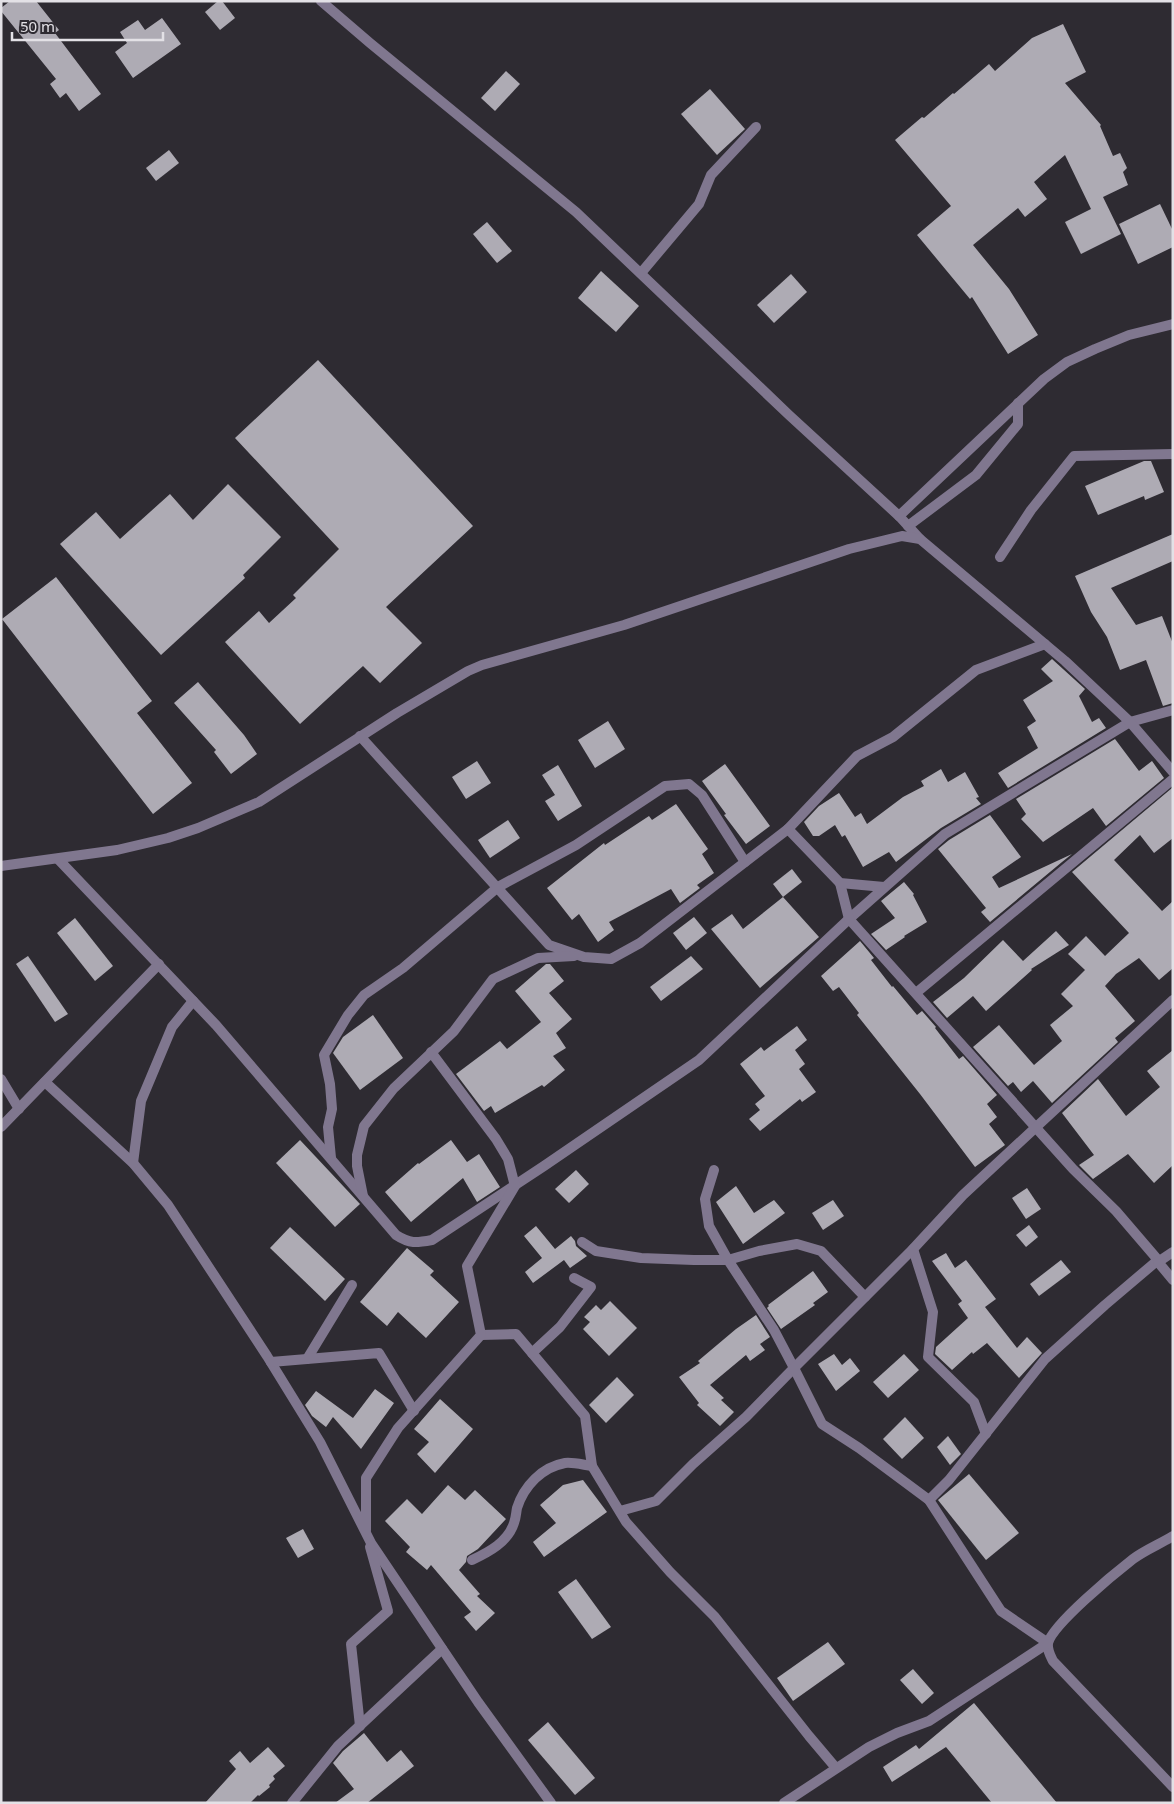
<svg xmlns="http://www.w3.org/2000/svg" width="1174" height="1804" font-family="'Noto Sans',sans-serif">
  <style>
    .building { fill: #aeabb4 }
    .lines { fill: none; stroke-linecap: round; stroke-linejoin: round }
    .street { stroke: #80778f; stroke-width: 10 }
  </style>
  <rect width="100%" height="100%" fill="#2e2b32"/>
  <!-- building -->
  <g class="building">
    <polygon points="10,1 36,1 59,30 55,33 101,94 79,111 66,93 60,98 50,84 56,79 1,11 1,8"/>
    <polygon points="218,1 222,1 235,18 220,30 205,12"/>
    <polygon points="162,18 181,44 133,78 115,52 127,43 120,32 138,20 145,30"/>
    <polygon points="1063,24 1086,72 1065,83 1101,125 1100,126 1113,156 1120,153 1127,168 1123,172 1128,185 1103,197 1121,234 1081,254 1065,222 1091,209 1065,155 1034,182 1047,199 1025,217 1018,208 973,245 1009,289 1038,335 1008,354 972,297 970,299 917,235 951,206 895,140 922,117 924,118 953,93 954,94 989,64 995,71 1032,38"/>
    <polygon points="506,71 520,84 495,111 481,98"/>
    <polygon points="710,89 745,129 717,155 681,114"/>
    <polygon points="169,150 179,163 156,181 146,168"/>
    <polygon points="1160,204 1173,231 1173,247 1138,264 1119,224"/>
    <polygon points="487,222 512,251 497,263 473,234"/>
    <polygon points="601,271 639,306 616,332 578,298"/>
    <polygon points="791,274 807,292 774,323 757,305"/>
    <polygon points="318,360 473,526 386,607 422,643 380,683 363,666 300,724 225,642 259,611 269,623 296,598 293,595 339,549 235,438"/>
    <polygon points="1144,461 1151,461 1164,492 1145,500 1144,496 1098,515 1085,486"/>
    <polygon points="228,484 281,537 243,575 245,578 161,655 60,544 96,512 120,539 170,494 193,520"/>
    <polygon points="1173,534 1173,561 1111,588 1136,625 1162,616 1173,644 1173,703 1163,706 1146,660 1120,670 1107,637 1091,612 1075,576"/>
    <polygon points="56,577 152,701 137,713 192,783 153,814 2,619"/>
    <polygon points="1052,659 1085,689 1079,696 1092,722 1099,718 1106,728 1008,788 998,773 1038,748 1027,727 1036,721 1023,700 1053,681 1041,669"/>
    <polygon points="198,682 244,735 257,754 231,774 214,752 216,750 174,703"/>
    <polygon points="608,721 625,749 595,768 578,740"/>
    <polygon points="1115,739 1139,771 1152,761 1164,778 1106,826 1093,808 1043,842 1021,819 1026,814 1016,799"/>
    <polygon points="477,761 491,783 466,799 452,777"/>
    <polygon points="725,764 770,826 746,844 724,815 726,814 702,781"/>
    <polygon points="558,765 582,806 558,821 545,801 555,795 542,775"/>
    <polygon points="941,769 948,782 965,772 979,797 976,798 981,804 941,828 896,862 889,852 863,867 845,835 842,837 835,825 819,836 813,836 804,822 819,806 839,793 855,817 861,813 867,824 903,797 924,786 921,781"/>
    <polygon points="1172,788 1173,838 1154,853 1140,835 1114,860 1162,911 1173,901 1173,968 1159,980 1139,958 1116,974 1105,986 1135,1021 1115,1038 1118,1042 1052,1103 1033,1081 1021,1092 1013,1082 1008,1086 973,1047 999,1025 1034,1065 1062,1041 1050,1025 1073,1006 1061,994 1085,970 1068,954 1086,936 1105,956 1129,933 1072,872"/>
    <polygon points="676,804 708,849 702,854 714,873 697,885 700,888 680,903 671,889 609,922 614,930 598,942 579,914 572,920 547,888 604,843 605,845 608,843 649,816 652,820"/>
    <polygon points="990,815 1021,857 992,877 999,888 1072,854 1062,862 1061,861 1062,862 990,922 981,912 986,908 938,849 949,840"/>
    <polygon points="508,820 520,838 490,858 478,840"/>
    <polygon points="792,869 802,882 783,897 773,884"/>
    <polygon points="904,882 914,894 913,895 927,922 904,936 905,937 886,950 871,934 895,918 881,901"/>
    <polygon points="783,897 819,937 760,988 711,929 732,914 743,929"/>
    <polygon points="694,917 707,933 686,950 673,933"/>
    <polygon points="75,918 113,966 95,981 57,933"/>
    <polygon points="1056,931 1069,945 1031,969 1032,970 986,1011 973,996 947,1018 933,1002 964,978 1003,940 1023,961"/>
    <polygon points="860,941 874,958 871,960 892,987 893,986 917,1015 922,1011 936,1027 935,1028 959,1059 963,1056 997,1095 987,1104 997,1117 989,1124 1005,1145 975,1167 920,1094 857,1015 859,1013 839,987 833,991 821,976"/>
    <polygon points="28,956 68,1014 55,1022 16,964"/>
    <polygon points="691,956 703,969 661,1001 650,987"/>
    <polygon points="546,964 550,964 564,981 549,993 572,1019 556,1033 566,1048 553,1056 565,1070 544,1087 542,1085 495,1113 491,1106 484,1111 456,1074 500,1041 507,1049 541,1022 515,991"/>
    <polygon points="373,1015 403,1058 360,1090 333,1053 343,1037"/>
    <polygon points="797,1026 807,1040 795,1050 805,1064 799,1069 816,1092 802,1102 800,1099 760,1131 749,1119 760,1110 755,1104 765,1096 740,1064 761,1047 764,1051"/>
    <polygon points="1173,1050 1173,1165 1154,1183 1128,1154 1093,1179 1079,1165 1094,1155 1062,1113 1098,1079 1126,1116 1160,1087 1147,1071"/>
    <polygon points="300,1140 360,1204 335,1227 276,1163"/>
    <polygon points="451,1140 467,1162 479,1154 500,1187 477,1202 463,1178 411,1222 385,1192 418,1163 419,1164"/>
    <polygon points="576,1170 589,1184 569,1203 555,1189"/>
    <polygon points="736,1186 754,1213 774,1200 785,1213 743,1244 716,1202"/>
    <polygon points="1027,1188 1041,1209 1026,1219 1012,1198"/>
    <polygon points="833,1200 844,1216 823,1230 812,1213"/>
    <polygon points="1029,1225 1038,1237 1026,1247 1016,1235"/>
    <polygon points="536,1226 555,1249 571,1236 575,1241 576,1246 587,1256 570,1268 564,1260 533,1283 525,1272 542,1258 524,1236"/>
    <polygon points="290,1227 345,1279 325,1301 270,1248"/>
    <polygon points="407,1248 434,1271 430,1275 459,1302 426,1338 398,1312 387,1326 360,1302"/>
    <polygon points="946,1253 955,1268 966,1260 996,1299 985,1307 1017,1348 1027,1337 1042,1353 1019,1378 987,1343 973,1354 972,1352 952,1370 935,1354 936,1347 968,1318 958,1304 962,1301 932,1261"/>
    <polygon points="1061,1260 1071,1272 1039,1296 1030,1284"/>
    <polygon points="813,1271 828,1292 813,1303 815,1305 781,1329 767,1308 769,1306 768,1305"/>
    <polygon points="610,1301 637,1328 609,1356 583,1329 590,1322 584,1317 596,1305 601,1310"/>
    <polygon points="756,1315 770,1337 760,1344 765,1350 750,1361 746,1355 710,1385 724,1398 721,1400 734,1412 720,1426 697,1405 699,1403 679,1377 700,1363 698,1361 736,1329"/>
    <polygon points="834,1354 842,1365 850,1358 860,1371 836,1391 818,1364"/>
    <polygon points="904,1354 919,1370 888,1398 873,1382"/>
    <polygon points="617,1377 634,1395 606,1423 589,1405"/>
    <polygon points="375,1389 394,1403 361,1449 333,1417 326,1427 312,1416 305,1405 316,1391 353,1418"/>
    <polygon points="440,1399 473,1429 435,1473 417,1454 429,1442 414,1429"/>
    <polygon points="905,1417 924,1438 902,1459 883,1439"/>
    <polygon points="948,1436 961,1454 950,1465 937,1447"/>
    <polygon points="969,1474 1019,1533 986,1560 938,1500"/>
    <polygon points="583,1480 607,1512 544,1557 533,1542 556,1523 540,1505 563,1485"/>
    <polygon points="448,1485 465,1500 475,1490 506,1519 478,1549 467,1556 466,1562 459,1570 480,1594 477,1596 495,1613 476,1631 464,1617 471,1612 431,1565 427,1570 406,1552 410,1547 385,1521 407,1499 422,1514"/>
    <polygon points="303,1529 314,1549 298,1558 286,1538"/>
    <polygon points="576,1579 611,1627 592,1639 558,1592"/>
    <polygon points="828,1642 845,1664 793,1701 777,1678"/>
    <polygon points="913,1669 934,1693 922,1704 900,1680"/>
    <polygon points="974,1703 1057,1803 992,1803 946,1747 892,1782 883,1767 916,1745 919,1749"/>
    <polygon points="548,1722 595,1778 575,1795 528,1740"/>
    <polygon points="364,1733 387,1762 401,1750 414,1766 367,1803 335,1803 354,1789 333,1763 343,1751"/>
    <polygon points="268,1747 285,1766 273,1776 275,1779 269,1785 270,1787 259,1796 258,1795 250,1803 205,1803 236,1769 229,1761 240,1751 250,1763"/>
  </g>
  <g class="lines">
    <!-- street -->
    <g class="street">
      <polyline points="321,1 370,43 576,212 789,415 899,516 920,539"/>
      <polyline points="641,273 699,204 711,175 756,127"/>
      <polyline points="899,516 1044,379 1067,362 1095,349 1129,335 1173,324"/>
      <polyline points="908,526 976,475 1018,424 1018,403"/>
      <polyline points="1000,557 1031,510 1074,456 1173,454"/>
      <polyline points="360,736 549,945 584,957 611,959 640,943 788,829"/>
      <path d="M58,859L216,1025L396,1235C410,1244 416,1243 432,1240L544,1166L699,1060L849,919L945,834L1130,722L1173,710"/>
      <polyline points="1,866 117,850 168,838 198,828 259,802 397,713 468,671 482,665 624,625 849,549 902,536 920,539 1065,661 1130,722 1173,772"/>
      <polyline points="840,883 849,919 1073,1169 1116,1211 1158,1260 1105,1305 1045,1359 949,1480 929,1500"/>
      <polyline points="884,887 840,883 788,829 857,756 893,737 976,670 1045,644"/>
      <polyline points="916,993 1173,779"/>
      <polyline points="1,1079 19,1109"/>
      <polyline points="45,1082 133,1163 168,1205 267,1356 320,1442 371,1543 478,1702 551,1803"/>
      <polyline points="1,1127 159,964"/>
      <polyline points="331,1158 328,1127 332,1109 330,1084 324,1055 348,1015 364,995 403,968 498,887 576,845 665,786 689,784 702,795 745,862"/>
      <polyline points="133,1163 141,1101 172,1027 193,1001"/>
      <polyline points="363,1196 357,1166 357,1155 364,1126 394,1088 454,1031 493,979 538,958 574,956"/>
      <polyline points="582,1242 596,1251 641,1258 694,1260 728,1260 759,1251 797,1244 821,1251 865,1297"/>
      <polyline points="913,1249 933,1312 928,1357 974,1402 986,1434"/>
      <polyline points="1173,1252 1158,1262 1173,1280"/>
      <polyline points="481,1335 516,1334 585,1416 592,1466 626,1522 670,1572 715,1617 809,1736 836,1768"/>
      <polyline points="532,1353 560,1327 591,1287 574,1278"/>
      <polyline points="307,1359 352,1285"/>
      <polyline points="271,1362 379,1353 414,1411"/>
      <polyline points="620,1511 656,1501 693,1464 746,1417 794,1368 774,1330 728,1260 709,1226 705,1199 714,1170"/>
      <polyline points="366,1530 366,1478 398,1428 481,1335 467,1266 515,1186 508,1159 496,1139 431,1052"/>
      <path d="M1173,1536C1160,1544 1145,1550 1133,1559C1115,1573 1053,1624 1048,1643C1047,1650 1050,1655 1053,1661L1173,1787"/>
      <path d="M472,1560C489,1552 508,1542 514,1523C516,1518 516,1513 517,1508C524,1486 542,1467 565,1463C573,1462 584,1465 592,1466"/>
      <polyline points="360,1726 351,1644 388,1611 370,1547"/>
      <polyline points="292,1803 338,1746 442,1649"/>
      <polyline points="784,1803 869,1747 897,1733 929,1721 1048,1643 1001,1611 929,1500 859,1448 822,1424 794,1368 913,1249 963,1195 1173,1000"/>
    </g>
  </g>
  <!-- border -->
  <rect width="1174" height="1804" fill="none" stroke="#e3e1e6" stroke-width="5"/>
  <!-- scale -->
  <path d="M12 32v8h151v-8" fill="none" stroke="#e3e1e6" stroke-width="2.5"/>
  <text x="20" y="32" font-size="15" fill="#e3e1e6" stroke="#2e2b32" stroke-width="4" paint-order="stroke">50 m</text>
</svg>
